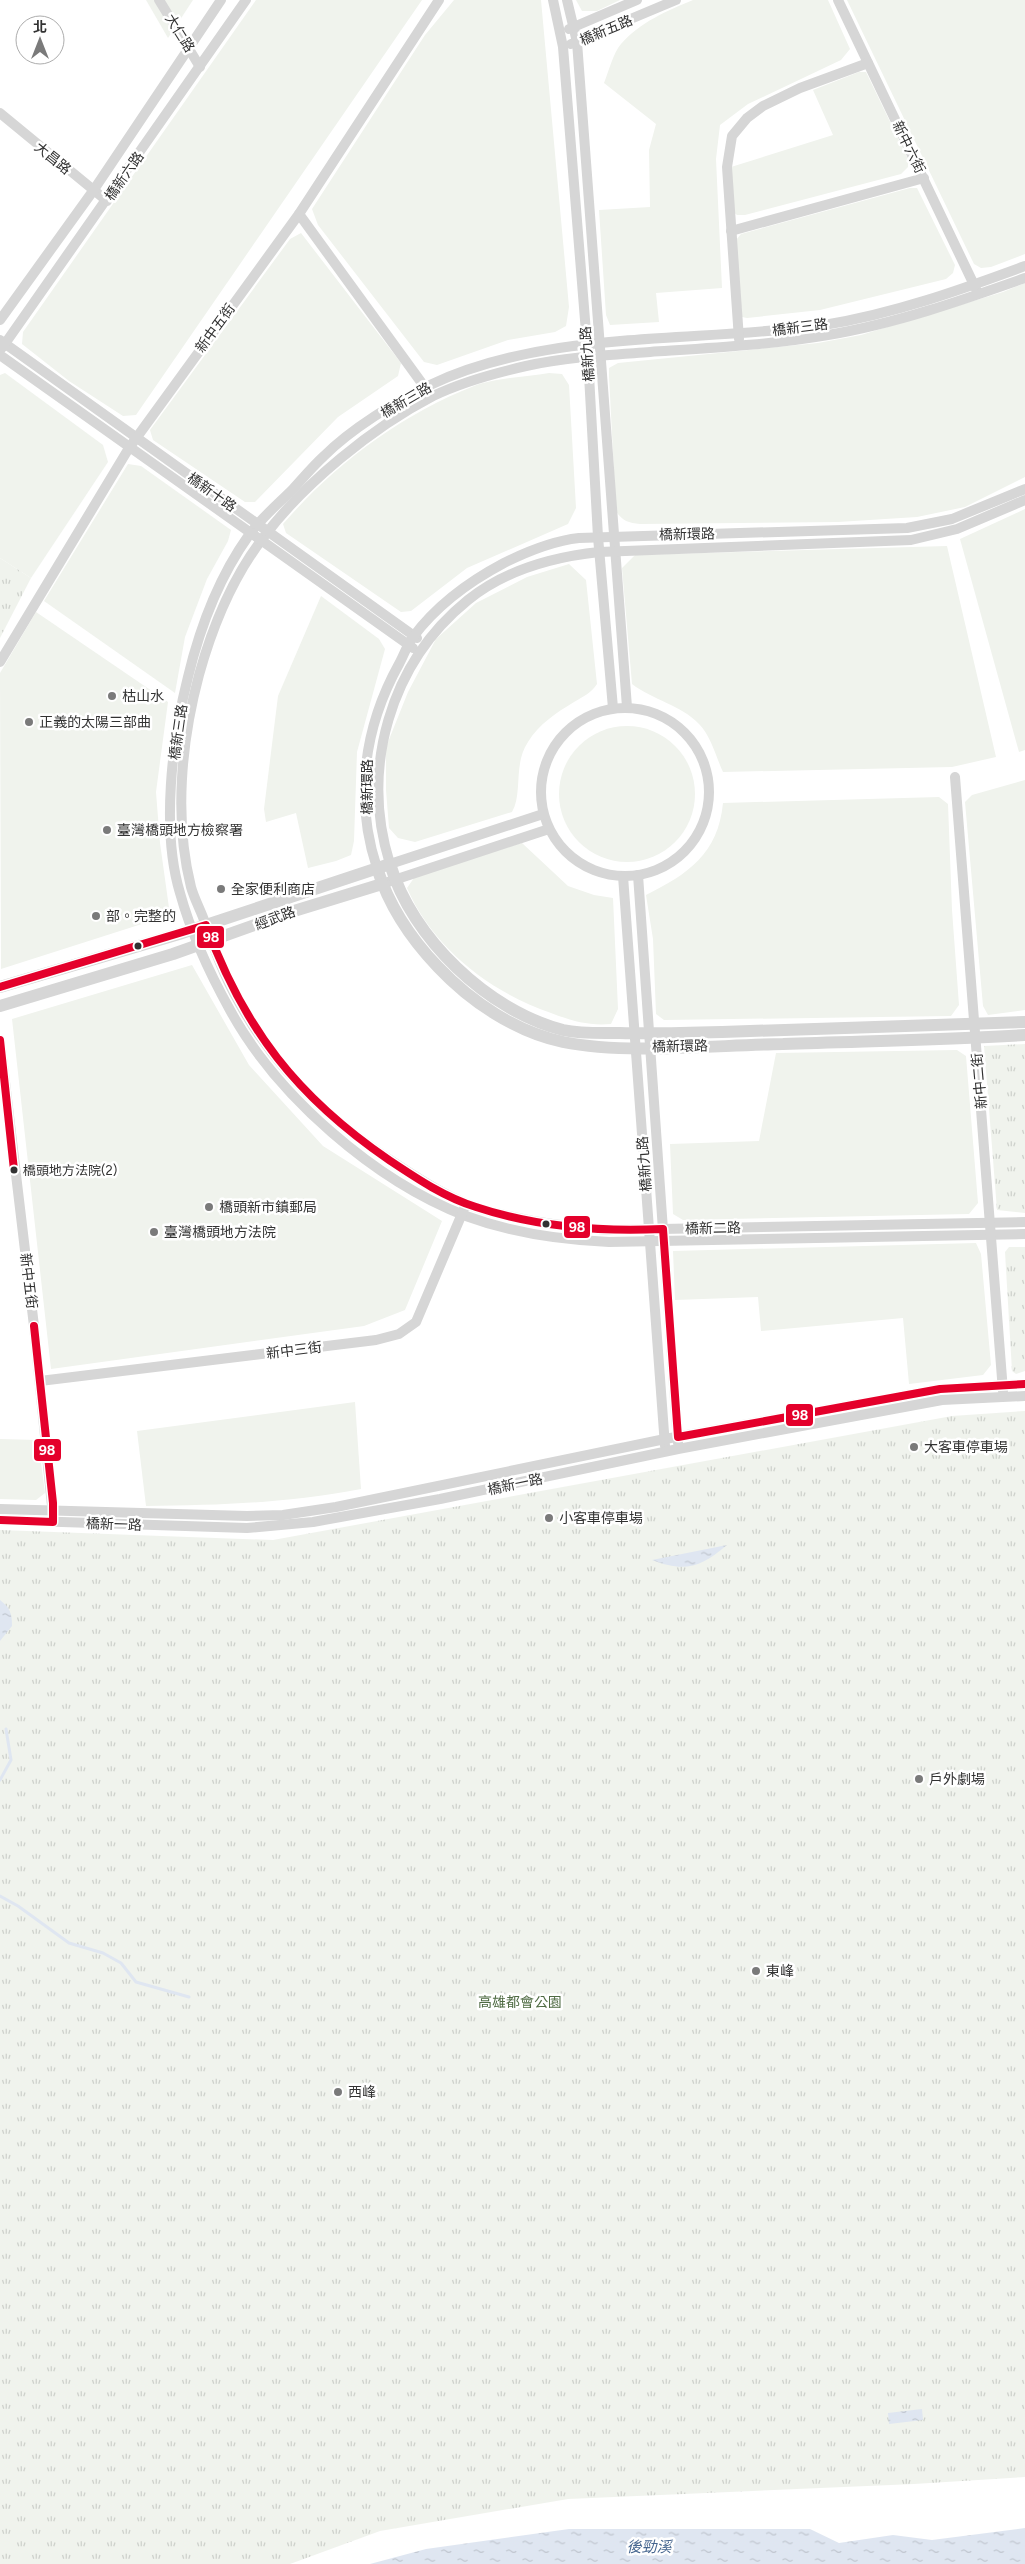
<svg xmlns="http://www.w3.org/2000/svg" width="1025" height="2564" font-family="Figtree,'Noto Sans TC',sans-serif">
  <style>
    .grass { fill: #f0f3ed }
    .park { fill: url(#park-tufts) }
    .water { fill: url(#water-ripples) }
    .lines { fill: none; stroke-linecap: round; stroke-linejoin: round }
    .stream { stroke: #dfe6f1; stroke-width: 3 }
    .minor { stroke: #d6d6d6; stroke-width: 10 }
    .tertiary { stroke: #d6d6d6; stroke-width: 12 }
    .bus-1-casing { stroke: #fff; stroke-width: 11 }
    .bus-1 { stroke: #e4002b; stroke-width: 8 }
    .poi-dot { fill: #7a7a7a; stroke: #fff; stroke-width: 2 }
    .bus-dot { fill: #323232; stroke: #fff; stroke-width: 2 }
    .labels { text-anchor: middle; stroke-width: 5; stroke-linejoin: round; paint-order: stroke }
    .bus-label { font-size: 13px; fill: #323232; stroke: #fff; text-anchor: start }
    .street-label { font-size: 14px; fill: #323232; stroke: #fff }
    .poi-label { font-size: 14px; fill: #323232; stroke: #fff; text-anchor: start }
    .park-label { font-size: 14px; fill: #4f6b43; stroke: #fff }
    .water-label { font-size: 15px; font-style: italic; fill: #46668f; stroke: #fff }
    .line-badge { stroke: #fff; stroke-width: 2 }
    .badge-label { font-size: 14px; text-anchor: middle; font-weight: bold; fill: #fff }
  </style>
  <defs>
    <pattern id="park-tufts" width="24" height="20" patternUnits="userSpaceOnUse" patternTransform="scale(1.25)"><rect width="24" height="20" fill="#f0f3ed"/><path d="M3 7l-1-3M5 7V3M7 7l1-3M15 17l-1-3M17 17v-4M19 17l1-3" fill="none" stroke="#ced1cc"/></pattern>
    <pattern id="water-ripples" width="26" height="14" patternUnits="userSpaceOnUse" patternTransform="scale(1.25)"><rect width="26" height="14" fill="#dfe6f1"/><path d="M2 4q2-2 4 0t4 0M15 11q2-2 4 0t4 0" fill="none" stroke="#c0c6cf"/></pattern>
  </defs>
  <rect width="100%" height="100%" fill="#fff"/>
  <!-- grass -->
  <g class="grass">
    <polygon points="146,0 193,0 168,38"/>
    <polygon points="256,0 422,0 136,415 123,416 69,381 22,344 23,332"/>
    <polygon points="454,0 541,0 569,307 566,326 555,332 508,340 437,365 424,362 318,225 312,209 425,35"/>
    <polygon points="576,0 620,0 597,11 582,11"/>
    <path d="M693,0H828L850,49L841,60L748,104L720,125L716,159L722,288L656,293L659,322L610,325L606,315L599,210L650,207L649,150L656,124L604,83C609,71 613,53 621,44C639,23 668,10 693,0Z"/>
    <polygon points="847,0 1025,0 1025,254 991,267 981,268 974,264"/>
    <polygon points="859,72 866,72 908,159 908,167 901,174 745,215 737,215 732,211 731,167 833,135 813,90"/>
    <polygon points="910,188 917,188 955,265 953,273 946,279 820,310 747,318 742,317 736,240 741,234"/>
    <polygon points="301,233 401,363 398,376 338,417 255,502 245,502 153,440 150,430 290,239"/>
    <path d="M1025,283V477L965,507L917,517L838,522L640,524C629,523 622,521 616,511L609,376V368L618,363L818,343L861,335L1003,292Z"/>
    <polygon points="5,373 103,445 108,462 31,578 0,558 0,375"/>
    <path d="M549,373L562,374L569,385L576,508L568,524L467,568L411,611L401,612L286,533L283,524C334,465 400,415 474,386C494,378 526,377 549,373Z"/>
    <polygon points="128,464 141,466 231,530 228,541 207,579 185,637 175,693 44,601"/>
    <polygon points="1025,509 1025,750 1019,752 960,539"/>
    <path d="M947,546L996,757L952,767L723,772C716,757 711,736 699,724C681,705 653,700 632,684L622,568L635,555Z"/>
    <path d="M569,564L586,580L597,684C590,694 584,696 574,702C556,713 539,724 528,742C513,764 523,793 512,812L415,842L398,838L389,828L386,790V747L408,692L436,639L476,603L527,577Z"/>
    <polygon points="321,596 379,639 385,649 357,752 354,841 351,855 336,861 308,868 296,813 266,822 264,809 278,696"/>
    <polygon points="36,612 168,702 156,792 160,843 170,915 1,969 0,673"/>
    <circle cx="627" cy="794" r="68"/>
    <polygon points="1025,780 1025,1010 988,1015 983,1006 965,802 972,795"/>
    <path d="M939,797L948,804L952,910L959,1005L951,1016L664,1020L656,1014L653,939L646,895C688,874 718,854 723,803Z"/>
    <path d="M522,843L568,886L594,895L613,898L618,1009L611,1024C589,1026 572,1021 551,1013C490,992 433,948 407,888L416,875Z"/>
    <polygon points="192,965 249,1065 323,1146 442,1221 405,1310 364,1326 51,1369 12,1019"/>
    <polygon points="957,1050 966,1056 978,1203 969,1214 683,1220 673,1214 670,1144 759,1141 776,1053"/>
    <polygon points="976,1243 981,1254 991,1365 983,1375 909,1384 903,1318 761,1331 758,1297 675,1300 673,1251"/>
    <path d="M355,1402L361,1489C287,1503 222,1505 146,1506L137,1431Z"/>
    <polygon points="0,1439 38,1440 45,1493 36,1500 0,1499"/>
  </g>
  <!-- park -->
  <g class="park">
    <polygon points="0,558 31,578 0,638"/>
    <polygon points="1025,1044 1025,1213 997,1210 984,1046"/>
    <polygon points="1009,1247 1025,1247 1025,1371 1016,1374 1012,1371 1005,1252"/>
    <polygon points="1025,1411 1025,2477 914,2484 568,2499 380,2531 290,2564 0,2564 0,1530 273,1540 952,1416"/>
  </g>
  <!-- water -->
  <g class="water">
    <path d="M727,1545C701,1567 685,1573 652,1560Z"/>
    <path d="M0,1600C10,1608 12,1613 12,1626L0,1641Z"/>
    <polygon points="922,2409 923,2420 889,2424 888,2413"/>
    <polygon points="1025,2528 1025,2564 370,2564 426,2549 569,2529 810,2529 839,2543 893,2535 932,2540"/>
  </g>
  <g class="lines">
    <!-- stream -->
    <g class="stream">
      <polyline points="0,1780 11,1760 6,1729"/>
      <polyline points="0,1896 18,1906 69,1943 103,1953 121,1963 136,1982 189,1997"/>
    </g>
    <!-- minor -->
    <g class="minor">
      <polyline points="159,0 200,67"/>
      <polyline points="553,0 563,47 588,357 598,537 613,708"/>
      <polyline points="567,0 577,42 627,707"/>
      <polyline points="838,0 976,289"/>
      <polyline points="569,29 637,0"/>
      <polyline points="571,44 676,0"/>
      <polyline points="0,113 107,201"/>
      <polyline points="299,214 429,393"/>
      <polyline points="731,231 924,178"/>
      <path d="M1025,266C960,290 893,314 824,325C697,343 547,329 430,385C396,401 351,429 324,456C313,466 303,478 293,489C278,504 261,518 249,535C219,577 200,627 188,677C172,740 161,830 180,893C191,933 210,974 230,1010C277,1096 375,1181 466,1216C512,1233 561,1240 609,1242L1025,1234"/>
      <path d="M1025,278C963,300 894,324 828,335C769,345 710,348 650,352C609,355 567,357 526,366C495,373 462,382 433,396C373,427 303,484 263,538C233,577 212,628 199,675C181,742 174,819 191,887C194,898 200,909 204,920C214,948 224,976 239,1002C278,1074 338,1128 407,1171C429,1185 453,1200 478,1208C521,1221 566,1227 610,1230L1025,1222"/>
      <polyline points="0,320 93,191 221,0"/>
      <polyline points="739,339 727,167 732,136 747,118 763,106 800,88 868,63"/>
      <polyline points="0,340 417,638"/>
      <polyline points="2,348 246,0"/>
      <polyline points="0,355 413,648"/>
      <polyline points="0,662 129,448 299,214 439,0"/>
      <circle cx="625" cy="792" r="84"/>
      <polyline points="955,777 1003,1391"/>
      <path d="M543,814L390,864C360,768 390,663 468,600C505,570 553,557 599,552L911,540L957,529L1025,500"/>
      <path d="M377,868C354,798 364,727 399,664C404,655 407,645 413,637C436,606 470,581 504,563C528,551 552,541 579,538L907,528L952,519L1025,489"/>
      <polyline points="638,875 678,1443"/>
      <polyline points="623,876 665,1446"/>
      <polyline points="382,884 549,829"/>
      <polyline points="0,1040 34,1326 53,1516"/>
      <polyline points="40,1381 376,1340 399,1334 416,1322 464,1209"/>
      <polyline points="0,1509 247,1516 283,1515 336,1507 665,1439 940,1389 1025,1384"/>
      <polyline points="0,1520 247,1528 313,1522 440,1499 678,1449 942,1400 1025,1396"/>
    </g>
    <!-- tertiary -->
    <g class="tertiary">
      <path d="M377,868C389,906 411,939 438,967C471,1002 516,1032 563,1042C628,1055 716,1045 783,1044C863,1041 944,1040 1025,1035"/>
      <path d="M0,987L179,934L390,864C412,938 488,1011 563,1030C582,1034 601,1033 620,1033C654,1034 688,1033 722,1032C823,1029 924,1026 1025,1022"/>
      <polyline points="0,1006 173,954 294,911 382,884"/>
    </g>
    <!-- bus-1 casing -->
    <g class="bus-1-casing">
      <g id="bus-1">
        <path d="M0,987L206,925C244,1029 297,1097 389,1160C416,1178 444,1197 476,1207C536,1227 600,1232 663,1229L678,1437L940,1389L1025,1384"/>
        <polyline points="0,1040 14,1170"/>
        <polyline points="0,1520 53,1522 53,1503 34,1326"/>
      </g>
    </g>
    <!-- bus-1 -->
    <use href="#bus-1" class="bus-1"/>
  </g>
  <!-- markers -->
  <g class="poi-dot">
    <circle cx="112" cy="696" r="5"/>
    <circle cx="29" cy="722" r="5"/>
    <circle cx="107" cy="830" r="5"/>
    <circle cx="221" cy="889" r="5"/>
    <circle cx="96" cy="916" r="5"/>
    <circle cx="209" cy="1207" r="5"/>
    <circle cx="154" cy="1232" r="5"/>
    <circle cx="914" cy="1447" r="5"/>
    <circle cx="549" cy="1518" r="5"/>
    <circle cx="919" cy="1779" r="5"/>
    <circle cx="756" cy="1971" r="5"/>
    <circle cx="338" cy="2092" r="5"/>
  </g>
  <g class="bus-dot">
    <circle cx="138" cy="946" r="4.5"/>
    <circle cx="14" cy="1170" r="4.5"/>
    <circle cx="546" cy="1224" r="4.5"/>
  </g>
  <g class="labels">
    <!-- bus labels -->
    <g class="bus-label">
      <text x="23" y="1175">橋頭地方法院(2)</text>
    </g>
    <!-- street labels -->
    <g class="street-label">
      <text transform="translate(606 30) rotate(-23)" y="5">橋新五路</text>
      <text transform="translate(180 33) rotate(58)" y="5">大仁路</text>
      <text transform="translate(909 147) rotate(64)" y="5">新中六街</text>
      <text transform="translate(53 158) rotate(39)" y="5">大昌路</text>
      <text transform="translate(124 176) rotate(-55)" y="5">橋新六路</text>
      <text transform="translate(800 327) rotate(-7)" y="5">橋新三路</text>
      <text transform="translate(215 328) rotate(-54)" y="5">新中五街</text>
      <text transform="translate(587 354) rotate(-94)" y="5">橋新九路</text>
      <text transform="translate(406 400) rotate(-30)" y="5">橋新三路</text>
      <text transform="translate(212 492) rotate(35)" y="5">橋新十路</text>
      <text transform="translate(687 534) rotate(-1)" y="5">橋新環路</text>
      <text transform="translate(178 732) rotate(-82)" y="5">橋新三路</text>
      <text transform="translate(367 787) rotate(-90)" y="5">橋新環路</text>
      <text transform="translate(275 918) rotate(-20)" y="5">經武路</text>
      <text transform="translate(680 1046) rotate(-1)" y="5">橋新環路</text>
      <text transform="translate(979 1081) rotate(-95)" y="5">新中二街</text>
      <text transform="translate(644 1164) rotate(-94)" y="5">橋新九路</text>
      <text transform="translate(713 1228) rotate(-1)" y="5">橋新二路</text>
      <text transform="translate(29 1281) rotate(83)" y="5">新中五街</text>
      <text transform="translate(294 1350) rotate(-7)" y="5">新中三街</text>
      <text transform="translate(515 1484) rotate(-12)" y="5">橋新一路</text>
      <text transform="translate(114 1524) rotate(2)" y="5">橋新一路</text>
    </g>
    <!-- poi labels -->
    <g class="poi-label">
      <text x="122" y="701">枯山水</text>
      <text x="39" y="727">正義的太陽三部曲</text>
      <text x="117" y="835">臺灣橋頭地方檢察署</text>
      <text x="231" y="894">全家便利商店</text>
      <text x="106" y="921">部。完整的</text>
      <text x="219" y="1212">橋頭新市鎮郵局</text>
      <text x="164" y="1237">臺灣橋頭地方法院</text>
      <text x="924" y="1452">大客車停車場</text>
      <text x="559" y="1523">小客車停車場</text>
      <text x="929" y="1784">戶外劇場</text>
      <text x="766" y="1976">東峰</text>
      <text x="348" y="2097">西峰</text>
    </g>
    <!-- park labels -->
    <g class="park-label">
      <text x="520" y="2007">高雄都會公園</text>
    </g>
    <!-- water labels -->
    <g class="water-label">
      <text x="649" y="2552">後勁溪</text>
    </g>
  </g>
  <g class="line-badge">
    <rect x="196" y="925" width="29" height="24" rx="5" fill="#e4002b"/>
    <rect x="563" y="1215" width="28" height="24" rx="5" fill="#e4002b"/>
    <rect x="785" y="1403" width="29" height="24" rx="5" fill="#e4002b"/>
    <rect x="33" y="1438" width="29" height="24" rx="5" fill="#e4002b"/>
  </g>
  <g class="badge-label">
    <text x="211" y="942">98</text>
    <text x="577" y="1232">98</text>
    <text x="800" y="1420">98</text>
    <text x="47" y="1455">98</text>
  </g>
  <!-- north arrow -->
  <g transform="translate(40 40)"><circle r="24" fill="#ffffff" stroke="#adadad"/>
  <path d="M0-4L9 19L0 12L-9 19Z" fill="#7a7a7a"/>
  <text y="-8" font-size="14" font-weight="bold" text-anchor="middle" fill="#323232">北</text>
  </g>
</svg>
